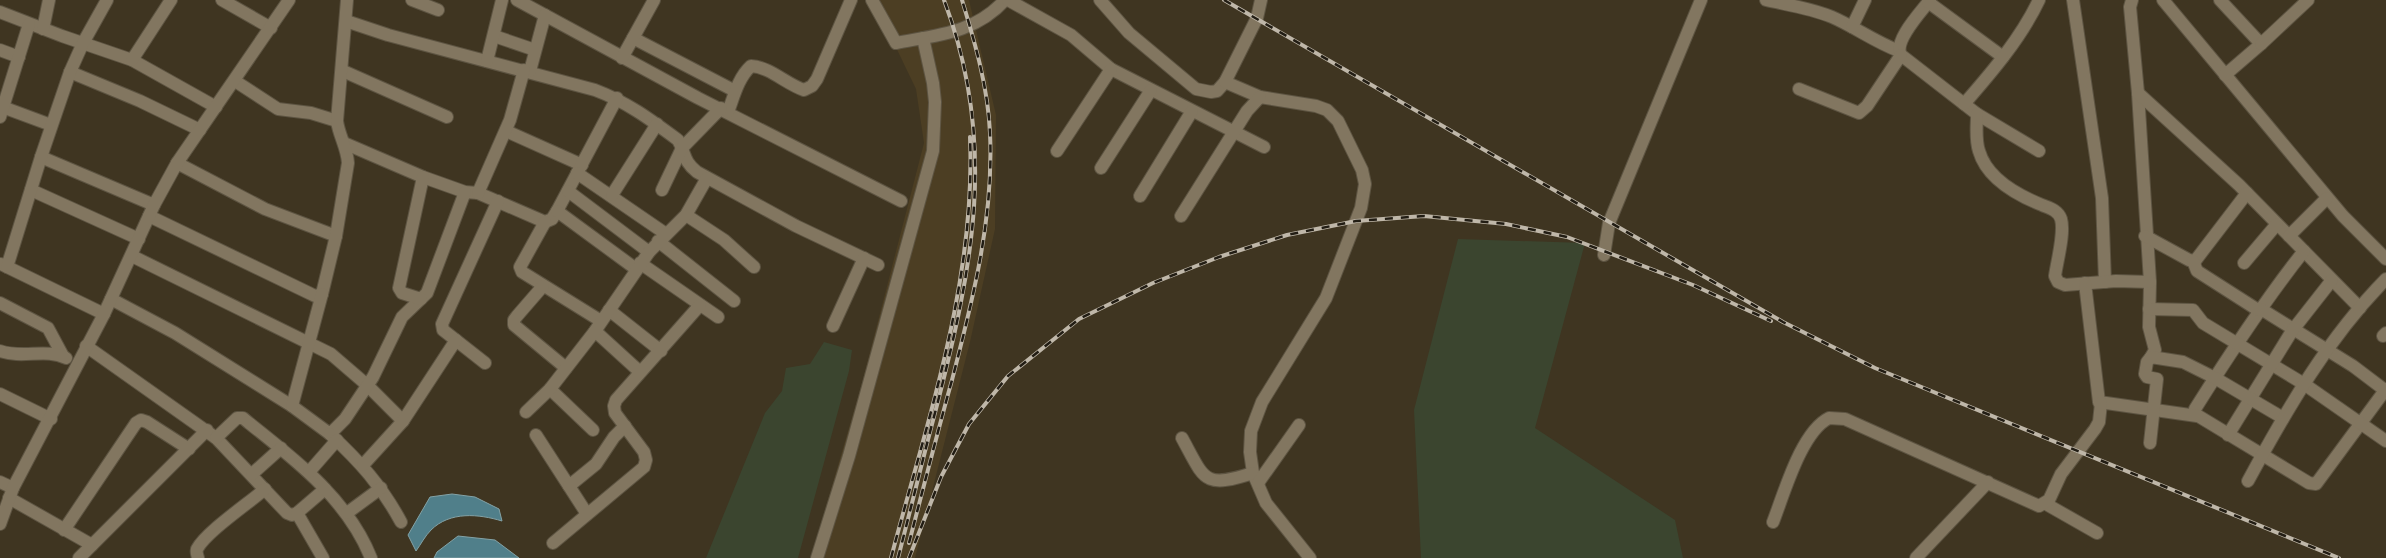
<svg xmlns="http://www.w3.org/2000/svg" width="2386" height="558" font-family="Commissioner,sans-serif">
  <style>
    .built { fill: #4c3e23 }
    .green { fill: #3b452f }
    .water { fill: #507f8a; stroke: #83a2a6 }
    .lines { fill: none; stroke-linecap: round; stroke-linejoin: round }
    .minor-casing { stroke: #5d5442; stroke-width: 14 }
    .minor { stroke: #827660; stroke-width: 12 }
    .rail-casing { stroke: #bfb7a9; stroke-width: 4 }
    .rail { stroke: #221d14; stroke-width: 2.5; stroke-dasharray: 8; stroke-linecap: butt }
  </style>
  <rect width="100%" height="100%" fill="#3f3521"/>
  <!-- built -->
  <polygon class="built" points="869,0 969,0 996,115 995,229 970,342 915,558 811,558 862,383 924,143 916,89 890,35"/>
  <!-- green -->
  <g class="green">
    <polygon points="1458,239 1585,243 1535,428 1675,520 1683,558 1421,558 1414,410"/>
    <polygon points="824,342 852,350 849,371 798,558 706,558 765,413 782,391 786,368 810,364"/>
  </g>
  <!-- water -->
  <g class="water">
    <path d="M452,494L475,497L499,509L502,521C479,514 450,511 431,530C425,536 421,544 416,551L408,535L430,497Z"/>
    <polygon points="458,536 495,540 519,558 434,558 437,552"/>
  </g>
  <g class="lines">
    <!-- minor casing -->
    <g class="minor-casing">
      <g id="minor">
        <polyline points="222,0 271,28"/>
        <polyline points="412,0 438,10"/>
        <polyline points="517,0 698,98 901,201"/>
        <path d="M872,0L896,43C938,35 975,33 1005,0"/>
        <polyline points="1008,0 1071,35 1111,69 1264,147"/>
        <polyline points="1100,0 1129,33 1196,89 1211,92 1217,91 1225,82"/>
        <polyline points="1261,0 1257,18 1225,82 1260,97 1316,106 1327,110 1338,121 1362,170 1365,184 1361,208 1326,298 1262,402 1251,431 1250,452 1253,473 1266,503 1310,558"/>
        <path d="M1766,0C1788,5 1810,8 1832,17C1855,27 1875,42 1899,51"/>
        <path d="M1930,0C1921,12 1893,41 1901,55L1977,114L2039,151"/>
        <polyline points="2073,0 2102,198 2105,282"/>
        <polyline points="2132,0 2130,7 2138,93 2150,282 2149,327 2155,350 2151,357"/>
        <polyline points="2163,0 2343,216 2386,259"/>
        <polyline points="2220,0 2261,44 2225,75"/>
        <polyline points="1928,2 2003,57"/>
        <polyline points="0,12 62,36 132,60 216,107"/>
        <path d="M346,21L388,35L595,90C627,102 651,120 678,140C686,154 683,161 697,172L796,226L878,265"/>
        <polyline points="1852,27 1865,0"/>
        <polyline points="43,29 49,0"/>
        <polyline points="494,36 535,50"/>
        <polyline points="633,38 735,91"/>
        <polyline points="2261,44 2308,0"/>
        <polyline points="0,50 19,57"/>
        <polyline points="622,58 654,0"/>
        <polyline points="132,60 171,0"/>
        <polyline points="487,61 502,0"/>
        <polyline points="343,71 447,117"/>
        <polyline points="530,71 545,15"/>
        <polyline points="70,72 140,101 200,130"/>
        <polyline points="235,81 278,109 311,113 337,121"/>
        <polyline points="1799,89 1859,113 1867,106 1901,55"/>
        <polyline points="2138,93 2239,185 2360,308"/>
        <path d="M1964,104C1992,72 2021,38 2039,0"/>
        <polyline points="0,106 51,125"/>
        <path d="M728,112C734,96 738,78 751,66C770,67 786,84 804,90L812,86L817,79L851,0"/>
        <path d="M1977,114C1977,126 1975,139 1979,151C1987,179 2017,195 2042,205C2049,208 2058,210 2061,219C2065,233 2057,261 2055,276L2058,282L2065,285L2116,281L2150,282"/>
        <polyline points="0,117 29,24"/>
        <polyline points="506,131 582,165"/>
        <polyline points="344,143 423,177 465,192 478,193 545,222 552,219 557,211 617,98"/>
        <polyline points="1057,151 1111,69"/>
        <polyline points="41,157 154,205"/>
        <polyline points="177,163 265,209 336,236"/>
        <polyline points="1101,168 1151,90"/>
        <polyline points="577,173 666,234"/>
        <polyline points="31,190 139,239"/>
        <polyline points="662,190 682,148 721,108"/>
        <polyline points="568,191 649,252"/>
        <polyline points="478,193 510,120 524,70"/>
        <polyline points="612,195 657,124"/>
        <polyline points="1140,196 1192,111"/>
        <polyline points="557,211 636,269"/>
        <polyline points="686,215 724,240 754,267"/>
        <path d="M149,216L309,293L315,296L322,294L336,236L348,163C347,147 339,136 337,121L347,0"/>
        <polyline points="1181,216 1247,111 1260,97"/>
        <polyline points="545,222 520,267 522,272 601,321"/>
        <polyline points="2145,236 2189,260 2195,261 2247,193"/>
        <polyline points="2289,236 2327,198"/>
        <polyline points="658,241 734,301"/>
        <path d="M2304,251C2264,301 2229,355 2195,409V414L2309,483L2316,484L2386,389"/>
        <polyline points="1604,255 1609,223 1701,0"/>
        <polyline points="132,256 331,354 367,385 403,421"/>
        <polyline points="2193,261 2197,271 2258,310 2261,309 2353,366 2386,391"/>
        <polyline points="640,263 718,317"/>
        <polyline points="2244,263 2277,224"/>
        <polyline points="1,264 104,314"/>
        <polyline points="7,267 41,157 70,72 83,43 107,0"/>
        <polyline points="2085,283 2099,402 2197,416"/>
        <polyline points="543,286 517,316 514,320 514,325 566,368"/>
        <polyline points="111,299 175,333 292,406 330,434 345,419 373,377 402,317 427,293 465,192"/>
        <polyline points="421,299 402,293 399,288 423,177"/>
        <polyline points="0,303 48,328 63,356"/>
        <polyline points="2149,309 2193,310 2203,323 2304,384 2386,441"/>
        <polyline points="609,310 661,351"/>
        <polyline points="833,326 864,258"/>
        <polyline points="595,331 640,372"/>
        <polyline points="2383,336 2386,333"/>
        <polyline points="86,346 216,438 287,513 292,515 297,513 325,489"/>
        <path d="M0,351C23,359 46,348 66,358"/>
        <polyline points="485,363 443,330 442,324 498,201"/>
        <polyline points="550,389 593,430"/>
        <polyline points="0,394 51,419"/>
        <polyline points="292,406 322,294"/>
        <polyline points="526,412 550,389 595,331 649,252 686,215 707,178"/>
        <path d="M330,434C360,462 381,485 401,522"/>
        <polyline points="536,435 587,514"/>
        <polyline points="2228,435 2292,331 2332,280"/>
        <path d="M216,438L237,418H243L249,423C297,461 348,500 371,558"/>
        <path d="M1182,438C1205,480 1203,489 1253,473"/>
        <polyline points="2150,443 2157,379 2147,377 2145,374 2147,362 2151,357 2183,362 2215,378 2283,418"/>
        <polyline points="363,465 403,421 456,340"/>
        <polyline points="309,472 337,440"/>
        <polyline points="252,474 281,448"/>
        <path d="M2248,481C2287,409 2328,338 2386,279"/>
        <polyline points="0,482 13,488"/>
        <polyline points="1258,483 1299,425"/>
        <polyline points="569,486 596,464 614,437 625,426"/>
        <polyline points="9,498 92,545"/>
        <polyline points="2046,504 2097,533"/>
        <polyline points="297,513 323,558"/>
        <polyline points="347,513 381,488"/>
        <path d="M1773,522C1784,494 1801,432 1829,418L1845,419L2039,506L2049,500L2061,474L2095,429L2099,422L2101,403"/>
        <polyline points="0,524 13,488 104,314 154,205 177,163 289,0"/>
        <polyline points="64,530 136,423 141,420 147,422 189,449"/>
        <polyline points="553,543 644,467 646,460 644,452 615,413 614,406 616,400 700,305"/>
        <polyline points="79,558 207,430"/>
        <path d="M198,558C197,554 196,553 197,549C206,532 249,503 265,489"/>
        <polyline points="817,558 849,456 933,151 935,102 933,83 923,38"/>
        <polyline points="1916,558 1988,482"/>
      </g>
    </g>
    <!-- minor -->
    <use href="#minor" class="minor"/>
    <!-- rail casing -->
    <g class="rail-casing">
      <g id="rail">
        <polyline points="1224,0 1783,322 1875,368 2339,558"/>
        <path d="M909,543C923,489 937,434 952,380C973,299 994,217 990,133C988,87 975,43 962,0"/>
        <path d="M891,558C927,421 976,281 970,137"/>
        <path d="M898,558C911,508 923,458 936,409C973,266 998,143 944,0"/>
        <polyline points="909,558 941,477 969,424 1008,376 1079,319 1153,283 1219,257 1287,235 1356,221 1424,216 1506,224 1567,237 1693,285 1771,321"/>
      </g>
    </g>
    <!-- rail -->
    <use href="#rail" class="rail"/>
  </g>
</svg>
